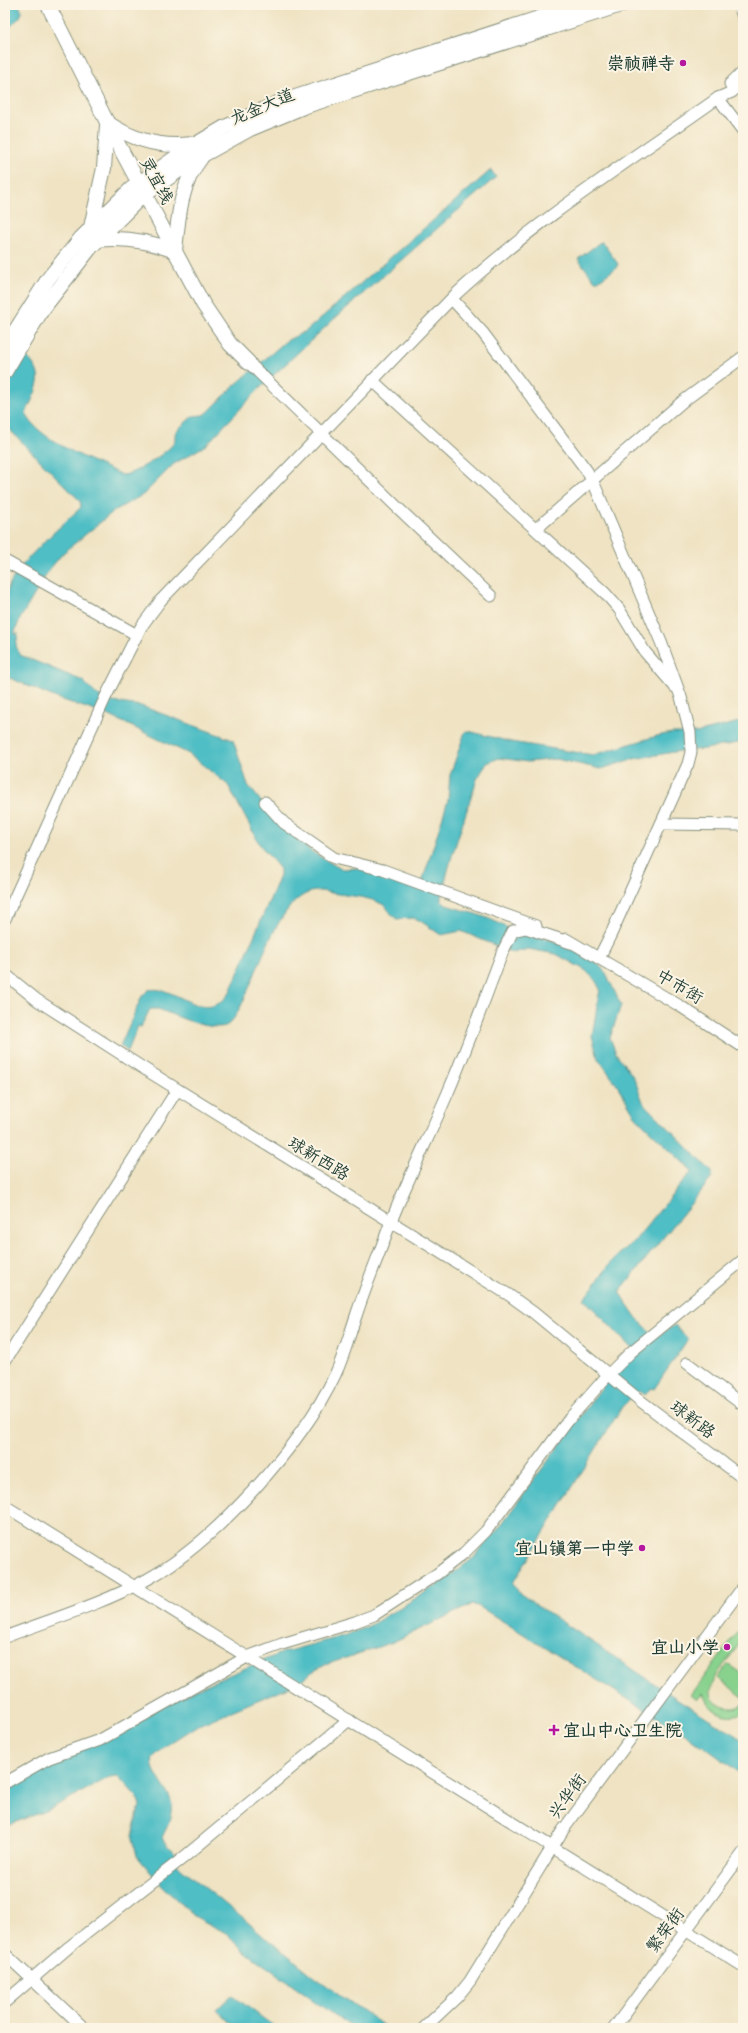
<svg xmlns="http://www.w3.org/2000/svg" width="748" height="2033" font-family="Caveat,'LXGW WenKai TC',sans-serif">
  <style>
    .green { fill: #88d28e; stroke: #548861 }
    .water { fill: #4fbec5; stroke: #377e7c }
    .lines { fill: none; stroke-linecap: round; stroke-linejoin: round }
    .minor-casing { stroke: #87907c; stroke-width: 13 }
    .major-casing { stroke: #87907c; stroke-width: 16 }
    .minor { stroke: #fff; stroke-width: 11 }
    .major { stroke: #fff; stroke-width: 14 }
    .poi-dot { fill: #b5179e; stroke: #fcf5e5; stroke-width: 1.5 }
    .labels { text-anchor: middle; stroke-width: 4; stroke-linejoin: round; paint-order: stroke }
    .poi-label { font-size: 17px; font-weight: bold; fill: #1f3d34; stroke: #fcf5e5; text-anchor: end }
    .street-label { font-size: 17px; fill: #1f3d34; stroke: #fcf5e5 }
  </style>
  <rect width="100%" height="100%" fill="#fcf5e5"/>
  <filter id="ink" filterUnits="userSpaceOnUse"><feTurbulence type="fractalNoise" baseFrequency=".025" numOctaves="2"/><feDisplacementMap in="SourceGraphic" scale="8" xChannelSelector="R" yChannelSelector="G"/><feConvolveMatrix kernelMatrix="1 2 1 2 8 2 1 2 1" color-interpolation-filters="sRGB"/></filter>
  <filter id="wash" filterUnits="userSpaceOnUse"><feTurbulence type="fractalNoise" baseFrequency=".012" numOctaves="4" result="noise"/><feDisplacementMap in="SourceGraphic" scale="16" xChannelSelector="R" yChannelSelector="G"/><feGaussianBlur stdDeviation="0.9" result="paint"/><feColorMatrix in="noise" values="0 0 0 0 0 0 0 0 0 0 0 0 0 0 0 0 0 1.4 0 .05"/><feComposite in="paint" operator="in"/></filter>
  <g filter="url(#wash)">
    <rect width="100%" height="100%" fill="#efe3c3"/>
    <!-- green -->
    <g class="green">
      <path d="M743,1624C743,1628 744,1635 742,1639C736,1655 688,1695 725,1707C732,1709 737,1708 743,1704V1713C725,1720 708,1711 703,1693L697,1700L691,1695Z"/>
      <polygon points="728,1664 743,1675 743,1697 718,1678"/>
    </g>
    <!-- water -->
    <g class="water">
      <polygon points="5,5 19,5 22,12 20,17 5,32"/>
      <path d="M491,170L496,177L333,320L260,388L206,445L174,464L144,494L114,511L63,553L49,570L20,619L14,634L18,633L16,646L20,655L83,681L96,694L112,702L141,706L233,740L248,785L278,823L312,852L341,869L359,868L392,876L420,889L448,800L450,775L465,732L468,731L511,742L593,755L657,736L672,733H696L743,721V742L705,749L680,751L633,759L601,769L556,759L528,762L499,758L487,763L477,779L451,859L441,897V900L446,905C469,912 496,918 516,934L530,933L562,944L597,963L606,973L621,1005L610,1038L616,1053L634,1078L643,1102L712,1172L711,1179L619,1292L636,1317L654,1336L659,1335L675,1325L688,1339L654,1389L651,1388L645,1395L638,1391L622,1407L513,1583L519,1593L676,1698L743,1740V1775L703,1746L496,1617L478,1606L471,1605L393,1642L325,1665L312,1672L300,1682L196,1726C185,1734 162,1746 154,1757C145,1770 176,1793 172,1812C171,1821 165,1830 162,1838L176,1854L172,1858L181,1868L316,1978L387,2028H357L342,2021L242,1949L226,1933L194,1916L162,1886L137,1856L132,1835L140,1805L137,1797L118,1776L110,1777L48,1810L5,1826V1788L36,1769L203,1686L281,1653L346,1635L369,1626L436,1586L472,1559L495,1533L602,1387L636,1353L584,1299L613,1260L636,1239L692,1171L636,1117L617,1085L598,1058L592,1036L600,989L595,980L585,970L556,954L528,949L513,953L461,931L441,935L419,920L413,918L397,919C391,916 388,907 382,904C369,897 352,896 338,894C328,893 321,889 311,892C268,903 248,1019 225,1026C209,1031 174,1015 158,1009H150L141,1027L138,1026L128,1051L120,1046L142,996L148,990C178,984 203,1027 229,994L280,876V869L260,845L228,785L189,754L110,716L54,697L5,676C5,652 1,613 7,591C15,564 61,527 81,507L80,501L5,425V340C18,350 42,364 38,383C36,393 30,404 26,413C36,440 96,462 122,475C132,476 168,452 174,443C176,440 174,435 176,431L193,416L203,415L208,412L234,386L286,341L306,331Z"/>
      <polygon points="602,242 618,264 616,268 598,281 595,281 578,259 599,243"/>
      <polygon points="232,1995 276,2028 238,2028 229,2022 217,2009"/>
    </g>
  </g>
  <g filter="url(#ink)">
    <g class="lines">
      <!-- minor casing -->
      <g class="minor-casing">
        <g id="minor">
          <polyline points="739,5 743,17"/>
          <polyline points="730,84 743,71"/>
          <polyline points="718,98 743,131"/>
          <polyline points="452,299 483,333 587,471 595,486 661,642 681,697 690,732 691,752 688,764 611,934 599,958"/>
          <polyline points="249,363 398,508 491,596"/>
          <polyline points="372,380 605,593 619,609 645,652 675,687"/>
          <polyline points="536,529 682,402 743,357"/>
          <polyline points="5,561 137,635"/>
          <polyline points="265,802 284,823 334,858 383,870 536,926"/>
          <polyline points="661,824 743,825"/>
          <path d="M5,919L106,696L141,627L161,600L455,295C536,220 628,162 718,98L732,92L743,82"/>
          <polyline points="566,939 680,1006 743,1047"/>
          <polyline points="5,974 37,1000 143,1068 509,1295 534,1313 642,1402 743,1478"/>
          <polyline points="5,1361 177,1090"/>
          <polyline points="687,1363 743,1405"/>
          <polyline points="5,1506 743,1966"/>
          <path d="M5,1637C52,1619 102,1604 146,1580C214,1543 302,1445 335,1375C344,1356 349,1336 356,1316C366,1285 379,1255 390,1224C407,1181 428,1139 446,1097C467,1049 484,1000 503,951L513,931L526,928L571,943"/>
          <polyline points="5,1783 49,1758 100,1740 247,1657 282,1644 355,1622 374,1615 437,1574 464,1553 486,1531 570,1418 608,1375 631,1352 743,1260"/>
          <polyline points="5,1954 84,2028"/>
          <polyline points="5,2002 69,1947 183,1858 349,1720"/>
          <polyline points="424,2028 457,1997 470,1981 563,1830 743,1587"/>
          <polyline points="614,2028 743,1853"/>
        </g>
      </g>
      <!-- major casing -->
      <g class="major-casing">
        <g id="major">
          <polyline points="48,5 118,144 203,304 230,344 249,363"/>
          <path d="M108,123C133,140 161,148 192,144"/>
          <polyline points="91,227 104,168 107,125"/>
          <path d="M97,240C125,237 149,241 175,251C178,220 180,184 201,158"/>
          <polyline points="5,347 48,279 81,238 131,189 186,150 225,127 280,102 579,5"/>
          <polyline points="5,372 42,310 91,247 139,199 192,161 250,129 303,107 621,5"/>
        </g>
      </g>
      <!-- minor -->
      <use href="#minor" class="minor"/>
      <!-- major -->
      <use href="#major" class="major"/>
    </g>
  </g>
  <!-- markers -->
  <g class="poi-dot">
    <circle cx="683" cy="63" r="4"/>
    <circle cx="642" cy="1548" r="4"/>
    <circle cx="727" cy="1647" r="4"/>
    <path d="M552 1724h4v4h4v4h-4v4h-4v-4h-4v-4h4z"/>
  </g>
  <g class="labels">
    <!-- poi labels -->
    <g class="poi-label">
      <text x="675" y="69">崇祯禅寺</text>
      <text x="634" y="1554">宜山镇第一中学</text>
      <text x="719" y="1653">宜山小学</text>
      <text x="563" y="1736" text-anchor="start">宜山中心卫生院</text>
    </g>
    <!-- street labels -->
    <g class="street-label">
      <text transform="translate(262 106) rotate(-23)" y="6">龙金大道</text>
      <text transform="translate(157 180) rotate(62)" y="6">灵宜线</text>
      <text transform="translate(680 986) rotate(31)" y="6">中市街</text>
      <text transform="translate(319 1158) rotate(31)" y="6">球新西路</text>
      <text transform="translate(693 1419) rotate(37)" y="6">球新路</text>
      <text transform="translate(567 1796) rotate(-54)" y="6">兴华街</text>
      <text transform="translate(665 1930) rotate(-54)" y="6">繁荣街</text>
    </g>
  </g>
  <!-- margin -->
  <rect width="748" height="2033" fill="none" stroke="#fcf5e5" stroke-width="20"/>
</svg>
